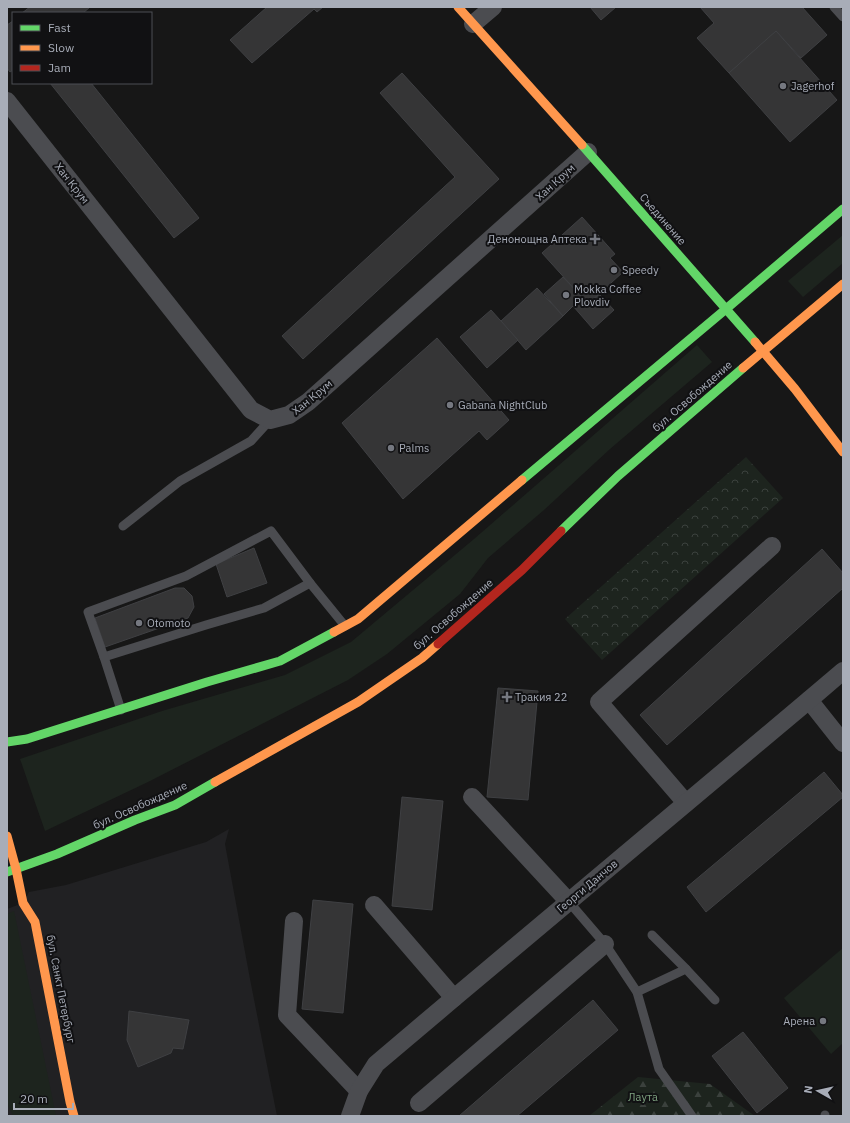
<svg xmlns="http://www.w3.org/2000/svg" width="850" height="1123" font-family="'IBM Plex Sans',sans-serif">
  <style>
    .built { fill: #212123 }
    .grass { fill: #1d241e }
    .forest { fill: url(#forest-firs) }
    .park { fill: url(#park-crowns) }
    .building { fill: #353536; stroke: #3f4043 }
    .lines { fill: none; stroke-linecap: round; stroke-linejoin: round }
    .lane { stroke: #4b4c50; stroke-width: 9 }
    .street { stroke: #4b4c50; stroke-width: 18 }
    .fast { stroke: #63d668; stroke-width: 9 }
    .slow { stroke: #ff974d; stroke-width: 9 }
    .jam { stroke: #b3261e; stroke-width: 9 }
    .poi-dot { fill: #757880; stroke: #111113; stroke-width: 1.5 }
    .labels { text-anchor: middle; stroke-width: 4; stroke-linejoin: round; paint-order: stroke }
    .poi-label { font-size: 11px; fill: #a8adb8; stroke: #111113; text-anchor: start }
    .street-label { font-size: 11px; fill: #a8adb8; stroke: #111113 }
    .park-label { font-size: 11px; fill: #7fa381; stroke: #111113 }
  </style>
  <defs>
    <pattern id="forest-firs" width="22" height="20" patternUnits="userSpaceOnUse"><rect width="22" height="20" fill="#1d241e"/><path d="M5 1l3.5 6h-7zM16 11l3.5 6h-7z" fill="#3b413d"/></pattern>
    <pattern id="park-crowns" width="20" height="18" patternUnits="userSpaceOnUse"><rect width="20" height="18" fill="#1d241e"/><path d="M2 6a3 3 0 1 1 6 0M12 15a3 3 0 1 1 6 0" fill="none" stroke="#3b413d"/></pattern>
  </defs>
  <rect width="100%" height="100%" fill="#171717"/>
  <!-- built -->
  <polygon class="built" points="229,829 225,844 250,979 277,1116 7,1116 7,909 23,903 29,892 66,885 206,842"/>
  <!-- grass -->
  <g class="grass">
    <polygon points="843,235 843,263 803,297 788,281"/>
    <polygon points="697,345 712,362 610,449 544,510 488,558 460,594 387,654 348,680 148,782 45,831 20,759 162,711 285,675 351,642 474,539"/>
    <polygon points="14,911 56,1116 13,1116 7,1103 7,914"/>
    <polygon points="843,948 843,1043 831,1054 784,998"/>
  </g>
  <!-- forest -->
  <polygon class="forest" points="638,1077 710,1084 755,1116 589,1116"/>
  <!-- park -->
  <polygon class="park" points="746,457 783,498 602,660 565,619"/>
  <!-- building -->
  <g class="building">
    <polygon points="30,7 90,7 83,13 22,13"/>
    <polygon points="267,7 323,7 317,12 314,9 252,63 230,40"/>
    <polygon points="590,7 616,7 601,20"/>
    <polygon points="700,7 802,7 827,35 801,58 776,31 729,73 697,38 714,23"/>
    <polygon points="13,21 13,70 10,72 7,68 7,25"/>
    <polygon points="776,31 837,100 790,142 729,73"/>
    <polygon points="402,73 499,179 303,359 282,336 455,177 380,93"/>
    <polygon points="50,83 91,83 199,218 174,238"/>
    <polygon points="582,217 615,254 610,258 623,272 588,304 542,253"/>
    <polygon points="563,277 588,304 599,294 614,310 593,329 573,306 563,316 544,294"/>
    <polygon points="537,288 563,316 526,350 501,321"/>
    <polygon points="491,310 518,340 487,368 460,337"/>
    <polygon points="437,338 509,420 487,440 479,431 403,499 342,423"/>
    <polygon points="254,548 267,583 227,597 216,564"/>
    <polygon points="822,549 843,573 843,588 667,745 640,715"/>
    <polygon points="175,588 184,588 192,596 194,607 188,618 105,647 95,618"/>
    <polygon points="498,688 538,691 528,800 487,797"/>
    <polygon points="824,772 843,795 843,797 706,912 687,887"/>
    <polygon points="402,797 443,801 432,910 392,906"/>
    <polygon points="313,900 353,904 343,1013 302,1009"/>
    <polygon points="593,1000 618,1030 517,1116 459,1116"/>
    <polygon points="129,1011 189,1020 183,1049 173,1048 171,1053 138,1067 127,1040"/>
    <polygon points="743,1032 788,1088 757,1113 712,1056"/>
  </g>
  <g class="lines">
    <!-- lane -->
    <g class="lane">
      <polyline points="834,7 843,17"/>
      <polyline points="123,526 180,481 251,441 270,420"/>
      <polyline points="104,657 206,625 264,608 310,583"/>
      <polyline points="121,710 104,657 88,612 186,576 271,531 310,583 345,626"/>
      <polyline points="569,902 605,944 637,992 659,1069 692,1116"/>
      <polyline points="652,935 686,969"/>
      <polyline points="637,992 686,969 715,1000"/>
      <polyline points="825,1116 825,1115"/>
    </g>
    <!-- street -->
    <g class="street">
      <polyline points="473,24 493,7"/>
      <polyline points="7,101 251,410 270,420 289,415 308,402 588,152"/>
      <polyline points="809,700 843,743"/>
      <polyline points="472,797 569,902"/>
      <polyline points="686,803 599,702 772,546"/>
      <polyline points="374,905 454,998"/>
      <polyline points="294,921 287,1015 359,1091"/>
      <polyline points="419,1103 605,944"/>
      <polyline points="350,1116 359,1091 376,1064 454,998 809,700 843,671"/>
    </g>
    <!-- fast -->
    <g class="fast">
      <polyline points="582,145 755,342"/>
      <polyline points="522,480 726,309 843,209"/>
      <polyline points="561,531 618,476 743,368"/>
      <polyline points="7,742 27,739 207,682 280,661 334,632"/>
      <polyline points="7,872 57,854 135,820 175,805 215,782"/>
    </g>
    <!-- slow -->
    <g class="slow">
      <polyline points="458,7 582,145"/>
      <polyline points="755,342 795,389 843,452"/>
      <polyline points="743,368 843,284"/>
      <polyline points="334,632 358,619 522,480"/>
      <polyline points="215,782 358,702 422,658 438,644"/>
      <polyline points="7,836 16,869 23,903 35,922 70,1102 74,1116"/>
    </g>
    <!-- jam -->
    <polyline class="jam" points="438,644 522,570 561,531"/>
  </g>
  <!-- markers -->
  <g class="poi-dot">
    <circle cx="783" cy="86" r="4"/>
    <path d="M593 233h4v4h4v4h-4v4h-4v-4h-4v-4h4z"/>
    <circle cx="614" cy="270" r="4"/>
    <circle cx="566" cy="295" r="4"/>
    <circle cx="450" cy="405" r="4"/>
    <circle cx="391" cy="448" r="4"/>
    <circle cx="139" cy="623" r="4"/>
    <path d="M505 691h4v4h4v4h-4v4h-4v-4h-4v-4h4z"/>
    <circle cx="823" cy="1021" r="4"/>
  </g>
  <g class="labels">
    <!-- poi labels -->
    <g class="poi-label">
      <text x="791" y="90">Jagerhof</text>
      <text x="587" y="243" text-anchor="end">Денонощна Аптека</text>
      <text x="622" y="274">Speedy</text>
      <text x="574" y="293">Mokka Coffee<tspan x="574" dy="13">Plovdiv</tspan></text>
      <text x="458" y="409">Gabana NightClub</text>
      <text x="399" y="452">Palms</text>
      <text x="147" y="627">Otomoto</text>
      <text x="515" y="701">Тракия 22</text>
      <text x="815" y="1025" text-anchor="end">Арена</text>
    </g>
    <!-- street labels -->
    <g class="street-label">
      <text transform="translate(555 182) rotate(-42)" y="4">Хан Крум</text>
      <text transform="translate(72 183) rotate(52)" y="4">Хан Крум</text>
      <text transform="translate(663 219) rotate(49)" y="4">Съединение</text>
      <text transform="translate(692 396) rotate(-41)" y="4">бул. Освобождение</text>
      <text transform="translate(312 397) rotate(-39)" y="4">Хан Крум</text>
      <text transform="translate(453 614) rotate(-41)" y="4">бул. Освобождение</text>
      <text transform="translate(140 805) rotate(-24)" y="4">бул. Освобождение</text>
      <text transform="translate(587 886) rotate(-40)" y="4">Георги Данчов</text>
      <text transform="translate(61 989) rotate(79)" y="4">бул. Санкт Петербург</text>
    </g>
    <!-- park labels -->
    <g class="park-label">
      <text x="643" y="1101">Лаута</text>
    </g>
  </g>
  <!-- border -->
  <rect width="850" height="1123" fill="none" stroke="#a8adb8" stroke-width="16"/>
  <!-- legend -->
  <rect x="12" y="12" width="140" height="72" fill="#111113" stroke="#4d4f55"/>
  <rect x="20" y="25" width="20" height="6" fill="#63d668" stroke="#4d4f55"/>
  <text x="48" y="32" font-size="12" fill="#a8adb8">Fast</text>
  <rect x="20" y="45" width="20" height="6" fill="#ff974d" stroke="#4d4f55"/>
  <text x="48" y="52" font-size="12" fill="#a8adb8">Slow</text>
  <rect x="20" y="65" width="20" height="6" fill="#b3261e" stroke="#4d4f55"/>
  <text x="48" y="72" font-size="12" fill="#a8adb8">Jam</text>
  <!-- north arrow -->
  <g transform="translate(818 1091) rotate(278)" stroke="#111113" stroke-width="3" paint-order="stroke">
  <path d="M0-3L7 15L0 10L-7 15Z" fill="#a8adb8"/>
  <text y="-6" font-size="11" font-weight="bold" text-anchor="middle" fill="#a8adb8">N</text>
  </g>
  <!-- scale -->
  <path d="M14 1103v6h59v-6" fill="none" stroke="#a8adb8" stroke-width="2"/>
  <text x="20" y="1103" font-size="12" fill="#a8adb8" stroke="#111113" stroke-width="3" paint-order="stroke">20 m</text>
</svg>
